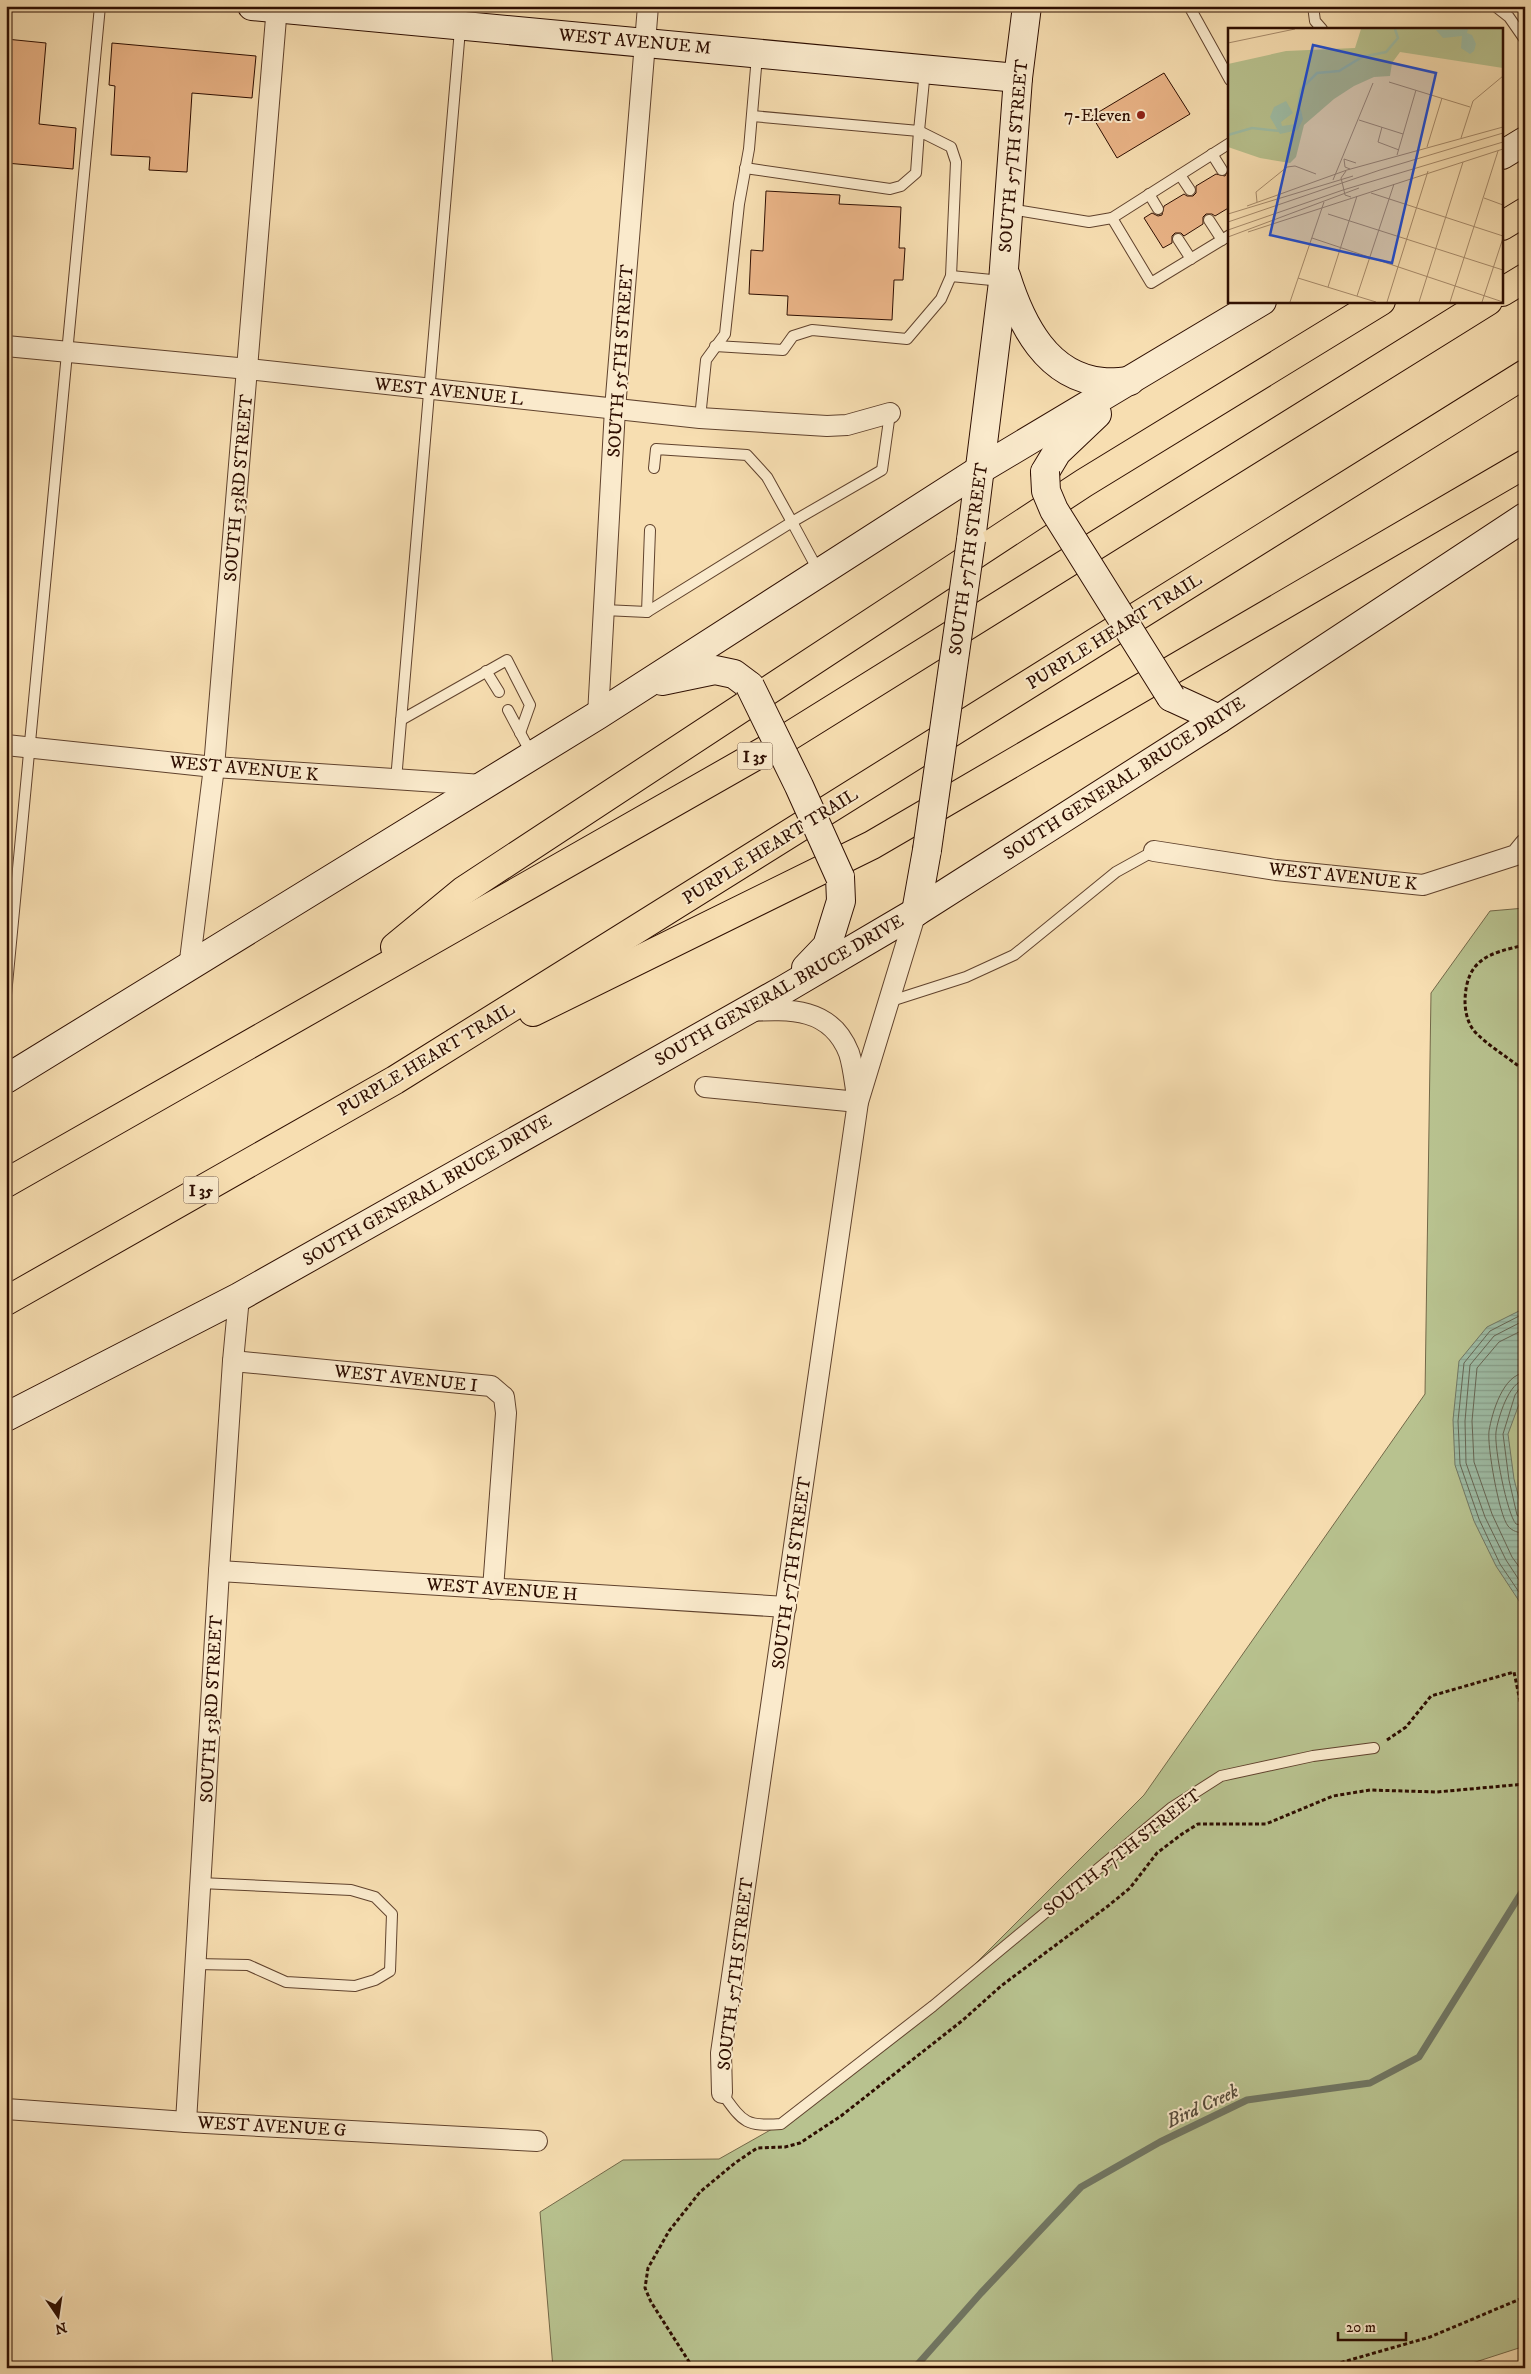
<svg xmlns="http://www.w3.org/2000/svg" width="1531" height="2374" font-family="'IM FELL DW Pica',serif">
  <style>
    .green { fill: #b8c28f; stroke: #736848 }
    .water { fill: url(#water-rules); stroke: #717764 }
    .lines { fill: none; stroke-linecap: round; stroke-linejoin: round }
    .shore { stroke: #666654; stroke-width: 1 }
    .stream { stroke: #717764; stroke-width: 7 }
    .building { fill: #eab487; stroke: #2e0e01 }
    .lane-casing { stroke: #60422d; stroke-width: 12 }
    .street-casing { stroke: #60422d; stroke-width: 22 }
    .secondary-casing { stroke: #2e0e01; stroke-width: 30 }
    .highway-casing { stroke: #2e0e01; stroke-width: 30 }
    .path { stroke: #2e0e01; stroke-width: 3; stroke-dasharray: 4 2.5; stroke-linecap: butt }
    .lane { stroke: #faeacc; stroke-width: 10 }
    .street { stroke: #faeacc; stroke-width: 20 }
    .secondary { stroke: #faeacc; stroke-width: 28 }
    .highway { stroke: #f7deb1; stroke-width: 28 }
    .secondary-bridge-casing { stroke: #2e0e01; stroke-width: 30; stroke-linecap: butt }
    .secondary-bridge { stroke: #faeacc; stroke-width: 28 }
    .poi-dot { fill: #8f2418; stroke: #faeacc; stroke-width: 2 }
    .labels { text-anchor: middle; stroke-width: 4; stroke-linejoin: round; paint-order: stroke }
    .shield { fill: #faeacc; stroke: #6b503e; stroke-width: 1 }
    .shield-label { font-size: 16px; font-weight: bold; fill: #2e0e01 }
    .street-label { font-size: 18px; fill: #2e0e01; stroke: #faeacc }
    .poi-label { font-size: 18px; fill: #2e0e01; stroke: #faeacc; text-anchor: end }
    .water-label { font-size: 19px; font-style: italic; fill: #554b3b; stroke: #faeacc }
    .inset-river { fill: none; stroke: #9ebda6; stroke-width: 2.5 }
    .inset-road { fill: none; stroke: #a78b6b; stroke-width: 1 }
    .view { fill: #1d4ed8; fill-opacity: 0.15; stroke: #1d4ed8; stroke-width: 2.5 }
    .inset-edge { fill: none; stroke: #2e0e01; stroke-width: 2.5 }
  </style>
  <defs>
    <pattern id="water-rules" width="6" height="5" patternUnits="userSpaceOnUse" patternTransform="scale(1.25)"><rect width="6" height="5" fill="#9ebda6"/><path d="M0 2.5h6" fill="none" stroke="#88a18d"/></pattern>
  </defs>
  <rect width="100%" height="100%" fill="#f7deb1"/>
  <filter id="stains"><feTurbulence type="fractalNoise" baseFrequency=".004" numOctaves="4"/><feColorMatrix values="0 0 0 0 .2 0 0 0 0 .09 0 0 0 0 .02 0 0 0 .5 -.17"/></filter>
  <radialGradient id="worn" r=".72"><stop offset=".6" stop-color="#630" stop-opacity="0"/><stop offset="1" stop-color="#630" stop-opacity=".3"/></radialGradient>
  <!-- green -->
  <polygon class="green" points="1525,908 1525,2346 1457,2368 553,2368 540,2212 623,2160 719,2159 781,2124 933,2006 1144,1795 1425,1394 1431,993 1490,911"/>
  <!-- water -->
  <polygon class="water" points="1525,1308 1525,1388 1508,1434 1514,1479 1525,1522 1525,1610 1496,1566 1474,1521 1455,1465 1453,1420 1459,1361 1487,1327"/>
  <g class="lines">
    <!-- shore -->
    <g class="shore">
      <polyline points="1525,1313 1490,1331 1464,1363 1458,1421 1460,1464 1479,1519 1500,1564 1525,1601"/>
      <polyline points="1525,1320 1494,1336 1470,1365 1465,1421 1466,1463 1485,1517 1506,1560 1525,1589"/>
      <polyline points="1525,1329 1499,1342 1477,1368 1472,1421 1474,1462 1492,1514 1512,1557 1525,1575"/>
      <path d="M1525,1373C1503,1374 1492,1413 1489,1431C1487,1446 1499,1515 1508,1526C1512,1531 1518,1533 1525,1533"/>
      <path d="M1525,1380C1509,1381 1498,1418 1496,1432C1494,1447 1507,1514 1516,1524L1525,1526"/>
      <polyline points="1525,1387 1520,1388 1515,1395 1503,1434 1509,1480 1517,1515 1525,1520"/>
    </g>
    <!-- stream -->
    <polyline class="stream" points="911,2368 918,2364 981,2293 1081,2187 1160,2142 1247,2100 1370,2083 1419,2057 1525,1887"/>
  </g>
  <!-- building -->
  <g class="building">
    <polygon points="6,39 46,43 39,124 76,128 73,169 6,163"/>
    <polygon points="112,43 256,56 252,98 192,93 187,172 149,170 150,157 111,155 115,86 109,85"/>
    <polygon points="1164,73 1190,114 1117,158 1092,116"/>
    <polygon points="1230,166 1230,207 1215,216 1212,214 1206,214 1203,217 1203,224 1184,236 1181,233 1175,233 1172,236 1172,243 1163,248 1144,218 1152,213 1158,216 1162,215 1164,206 1184,194 1187,196 1193,196 1196,193 1196,186 1216,174 1225,176"/>
    <polygon points="766,191 840,195 839,204 901,207 899,248 905,248 903,280 894,280 892,320 787,315 788,296 749,294 751,250 763,251"/>
  </g>
  <g class="lines">
    <!-- lane casing -->
    <g class="lane-casing">
      <g id="lane">
        <polyline points="1189,6 1230,80"/>
        <polyline points="1313,6 1315,21 1322,29"/>
        <polyline points="1495,6 1509,17 1525,40"/>
        <polyline points="752,116 919,131 925,70"/>
        <polyline points="1212,154 1222,170"/>
        <polyline points="745,168 890,189 901,186 916,173 919,131 951,147 956,162 951,276"/>
        <polyline points="1180,175 1190,190"/>
        <polyline points="1149,194 1158,209"/>
        <polyline points="1010,209 1089,222 1112,218 1151,283 1230,235"/>
        <polyline points="1112,218 1230,143"/>
        <polyline points="1209,220 1222,240"/>
        <polyline points="1178,239 1191,259"/>
        <polyline points="715,346 783,350 793,336 812,330 907,339 941,299 951,276 1002,281"/>
        <polyline points="700,418 706,360 725,334 739,204 749,149 757,56"/>
        <polyline points="654,468 656,449 747,455 767,477 792,522 882,470 890,413"/>
        <polyline points="604,610 647,612 792,522 819,572"/>
        <polyline points="647,612 650,530"/>
        <polyline points="486,671 499,692"/>
        <polyline points="508,710 532,755"/>
        <polyline points="401,720 507,660 530,705 520,733"/>
        <polyline points="396,780 462,6"/>
        <polyline points="6,995 100,6"/>
        <polyline points="888,1002 966,977 1014,955 1116,872 1154,851"/>
        <polyline points="195,1964 248,1965 286,1982 355,1986 375,1980 390,1971 392,1914 375,1897 351,1890 200,1883"/>
        <path d="M722,2093C743,2122 745,2127 781,2124L933,2006L1171,1808L1221,1776L1313,1756L1374,1748"/>
      </g>
    </g>
    <!-- street casing -->
    <g class="street-casing">
      <g id="street">
        <polyline points="6,346 248,369 700,418 827,426 847,425 890,413"/>
        <polyline points="598,715 615,409 648,6"/>
        <polyline points="6,745 214,767 483,785"/>
        <polyline points="1154,851 1276,870 1423,885 1516,855 1525,844"/>
        <polyline points="189,968 214,767 277,6"/>
        <path d="M705,1087L858,1102C855,1087 854,1068 849,1053C831,1007 790,1009 748,1011"/>
        <polyline points="233,1361 491,1386 504,1397 506,1413 493,1589"/>
        <polyline points="219,1571 786,1607"/>
        <polyline points="722,2093 721,2053 858,1102 916,912"/>
        <polyline points="6,2109 186,2122 537,2141"/>
        <polyline points="186,2122 219,1571 233,1361 239,1297"/>
      </g>
    </g>
    <!-- secondary casing -->
    <g class="secondary-casing">
      <g id="secondary">
        <polyline points="252,6 1018,78"/>
        <polyline points="1502,155 1525,141"/>
        <path d="M1006,276C1021,324 1047,377 1103,382C1112,383 1121,382 1130,381"/>
        <polyline points="1045,472 1057,452 1097,414"/>
        <polyline points="971,540 1003,282 1018,78 1027,6"/>
        <polyline points="662,681 715,670 734,674 750,686"/>
        <polyline points="1171,697 1219,719"/>
        <polyline points="916,912 927,850"/>
        <polyline points="806,968 827,946 841,901 840,877"/>
        <polyline points="6,1079 598,715 981,469 1262,301"/>
        <polyline points="6,1417 239,1297 785,989 916,912 1219,719 1525,517"/>
      </g>
    </g>
    <!-- highway casing -->
    <g class="highway-casing">
      <g id="highway">
        <polyline points="1502,226 1525,212"/>
        <polyline points="1502,292 1525,278"/>
        <polyline points="395,947 463,891 1084,483 1381,301"/>
        <polyline points="533,1012 872,845 1525,464"/>
        <polyline points="6,1183 780,742 1488,301"/>
        <polyline points="6,1301 395,1080 1525,374"/>
      </g>
    </g>
    <!-- path -->
    <g class="path">
      <path d="M1525,945C1489,953 1466,959 1465,1001C1465,1012 1468,1025 1476,1033C1490,1047 1509,1058 1525,1071"/>
      <polyline points="1387,1740 1406,1727 1431,1696 1514,1672 1525,1725"/>
      <polyline points="693,2368 651,2302 645,2288 648,2268 669,2231 700,2192 735,2163 757,2148 785,2147 800,2143 841,2116 963,2020 1001,1986 1108,1906 1130,1888 1157,1853 1182,1834 1198,1824 1266,1824 1333,1796 1370,1790 1437,1792 1525,1784"/>
      <polyline points="1322,2368 1430,2337 1525,2297"/>
    </g>
    <!-- lane -->
    <use href="#lane" class="lane"/>
    <!-- street -->
    <use href="#street" class="street"/>
    <!-- secondary -->
    <use href="#secondary" class="secondary"/>
    <!-- highway -->
    <use href="#highway" class="highway"/>
    <!-- secondary-bridge casing -->
    <g class="secondary-bridge-casing">
      <g id="secondary-bridge">
        <polyline points="1045,472 1046,491 1054,510 1171,697"/>
        <polyline points="750,686 799,786 840,877"/>
        <polyline points="927,850 971,540"/>
      </g>
    </g>
    <!-- secondary-bridge -->
    <use href="#secondary-bridge" class="secondary-bridge"/>
  </g>
  <!-- markers -->
  <circle class="poi-dot" cx="1141" cy="115" r="5"/>
  <g class="labels">
    <!-- shield labels -->
    <g class="shield">
      <rect x="737.5" y="742.5" width="35" height="27" rx="4"/>
      <rect x="183.5" y="1176.5" width="35" height="27" rx="4"/>
    </g>
    <g class="shield-label">
      <text x="755" y="762">I 35</text>
      <text x="201" y="1196">I 35</text>
    </g>
    <!-- street labels -->
    <g class="street-label">
      <text transform="translate(635 41) rotate(5)" y="6">WEST AVENUE M</text>
      <text transform="translate(1013 156) rotate(-85)" y="6">SOUTH 57TH STREET</text>
      <text transform="translate(620 361) rotate(-86)" y="6">SOUTH 55TH STREET</text>
      <text transform="translate(449 391) rotate(6)" y="6">WEST AVENUE L</text>
      <text transform="translate(238 488) rotate(-85)" y="6">SOUTH 53RD STREET</text>
      <text transform="translate(968 559) rotate(-82)" y="6">SOUTH 57TH STREET</text>
      <text transform="translate(1114 631) rotate(-32)" y="6">PURPLE HEART TRAIL</text>
      <text transform="translate(244 768) rotate(5)" y="6">WEST AVENUE K</text>
      <text transform="translate(1124 778) rotate(-33)" y="6">SOUTH GENERAL BRUCE DRIVE</text>
      <text transform="translate(770 846) rotate(-32)" y="6">PURPLE HEART TRAIL</text>
      <text transform="translate(1343 876) rotate(6)" y="6">WEST AVENUE K</text>
      <text transform="translate(779 990) rotate(-30)" y="6">SOUTH GENERAL BRUCE DRIVE</text>
      <text transform="translate(426 1059) rotate(-31)" y="6">PURPLE HEART TRAIL</text>
      <text transform="translate(427 1190) rotate(-30)" y="6">SOUTH GENERAL BRUCE DRIVE</text>
      <text transform="translate(406 1378) rotate(6)" y="6">WEST AVENUE I</text>
      <text transform="translate(791 1573) rotate(-82)" y="6">SOUTH 57TH STREET</text>
      <text transform="translate(502 1589) rotate(4)" y="6">WEST AVENUE H</text>
      <text transform="translate(211 1709) rotate(-87)" y="6">SOUTH 53RD STREET</text>
      <text transform="translate(1122 1852) rotate(-38)" y="6">SOUTH 57TH STREET</text>
      <text transform="translate(735 1974) rotate(-83)" y="6">SOUTH 57TH STREET</text>
      <text transform="translate(272 2126) rotate(3)" y="6">WEST AVENUE G</text>
    </g>
    <!-- poi labels -->
    <g class="poi-label">
      <text x="1131" y="121">7-Eleven</text>
    </g>
    <!-- water labels -->
    <g class="water-label">
      <text transform="translate(1202 2105) rotate(-25)" y="7">Bird Creek</text>
    </g>
  </g>
  <!-- overview -->
  <g transform="translate(1228 28)">
    <rect width="275" height="275" fill="#f7deb1"/>
    <path d="M133,1H275V40L172,24L164,35L162,48L146,49L126,58L106,71L76,97L68,129L62,135L32,130L0,119V36L58,23L127,20Z" fill="#b8c28f"/>
    <path d="M240,1L239,5L244,7L248,16L246,23L242,26L233,20L234,8L215,10L208,2ZM58,73L65,85L53,94L54,98L68,96L72,78L75,91L70,102L52,106L42,89L46,79Z" fill="#9ebda6"/>
    <path class="inset-river" d="M70,79L73,61L89,45L111,43L134,29L158,24L170,10L167,1M0,107L24,100L52,103"/>
    <path class="inset-road" d="M0,15L67,1M161,54L242,79M131,92L175,106M154,99L150,114L171,122M233,110L245,73L275,48M199,119L214,70M169,127L188,62M122,141L117,139L116,131L128,135M118,143L113,150L115,158L117,167L123,169M105,152L145,55M143,165L275,208M256,170L275,177M29,174L28,164L59,139L67,138L88,146M19,178L119,142L275,99M0,186L125,148M100,186L275,242M0,194L152,142L275,105M0,202L115,162L275,114M20,204L275,121M0,209L131,160M84,210L275,274M70,250L148,274M100,259L129,168M129,268L166,156M62,274L96,174M159,274L200,143M191,274L235,134M222,274L270,123M254,274L275,210"/>
    <path class="view" d="M85,17L208,45L164,235L42,207Z"/>
    <rect width="275" height="275" class="inset-edge"/>
  </g>
  <!-- margin -->
  <rect width="1531" height="2374" fill="none" stroke="#f7deb1" stroke-width="25"/>
  <rect x="8" y="8" width="1516" height="2359" fill="none" stroke="#2e0e01" stroke-width="2.5"/>
  <rect x="12" y="12" width="1506" height="2349" fill="none" stroke="#2e0e01"/>
  <!-- north arrow -->
  <g transform="translate(58 2316) rotate(167)" stroke="#faeacc" stroke-width="4" paint-order="stroke">
  <path d="M0-4L9 19L0 12L-9 19Z" fill="#2e0e01"/>
  <text y="-8" font-size="14" font-weight="bold" text-anchor="middle" fill="#2e0e01">N</text>
  </g>
  <!-- scale -->
  <path d="M1338 2332v8h68v-8" fill="none" stroke="#2e0e01" stroke-width="2.5"/>
  <text x="1346" y="2332" font-size="15" fill="#2e0e01" stroke="#faeacc" stroke-width="4" paint-order="stroke">20 m</text>
  <rect width="100%" height="100%" filter="url(#stains)"/>
  <rect width="100%" height="100%" fill="url(#worn)"/>
</svg>
